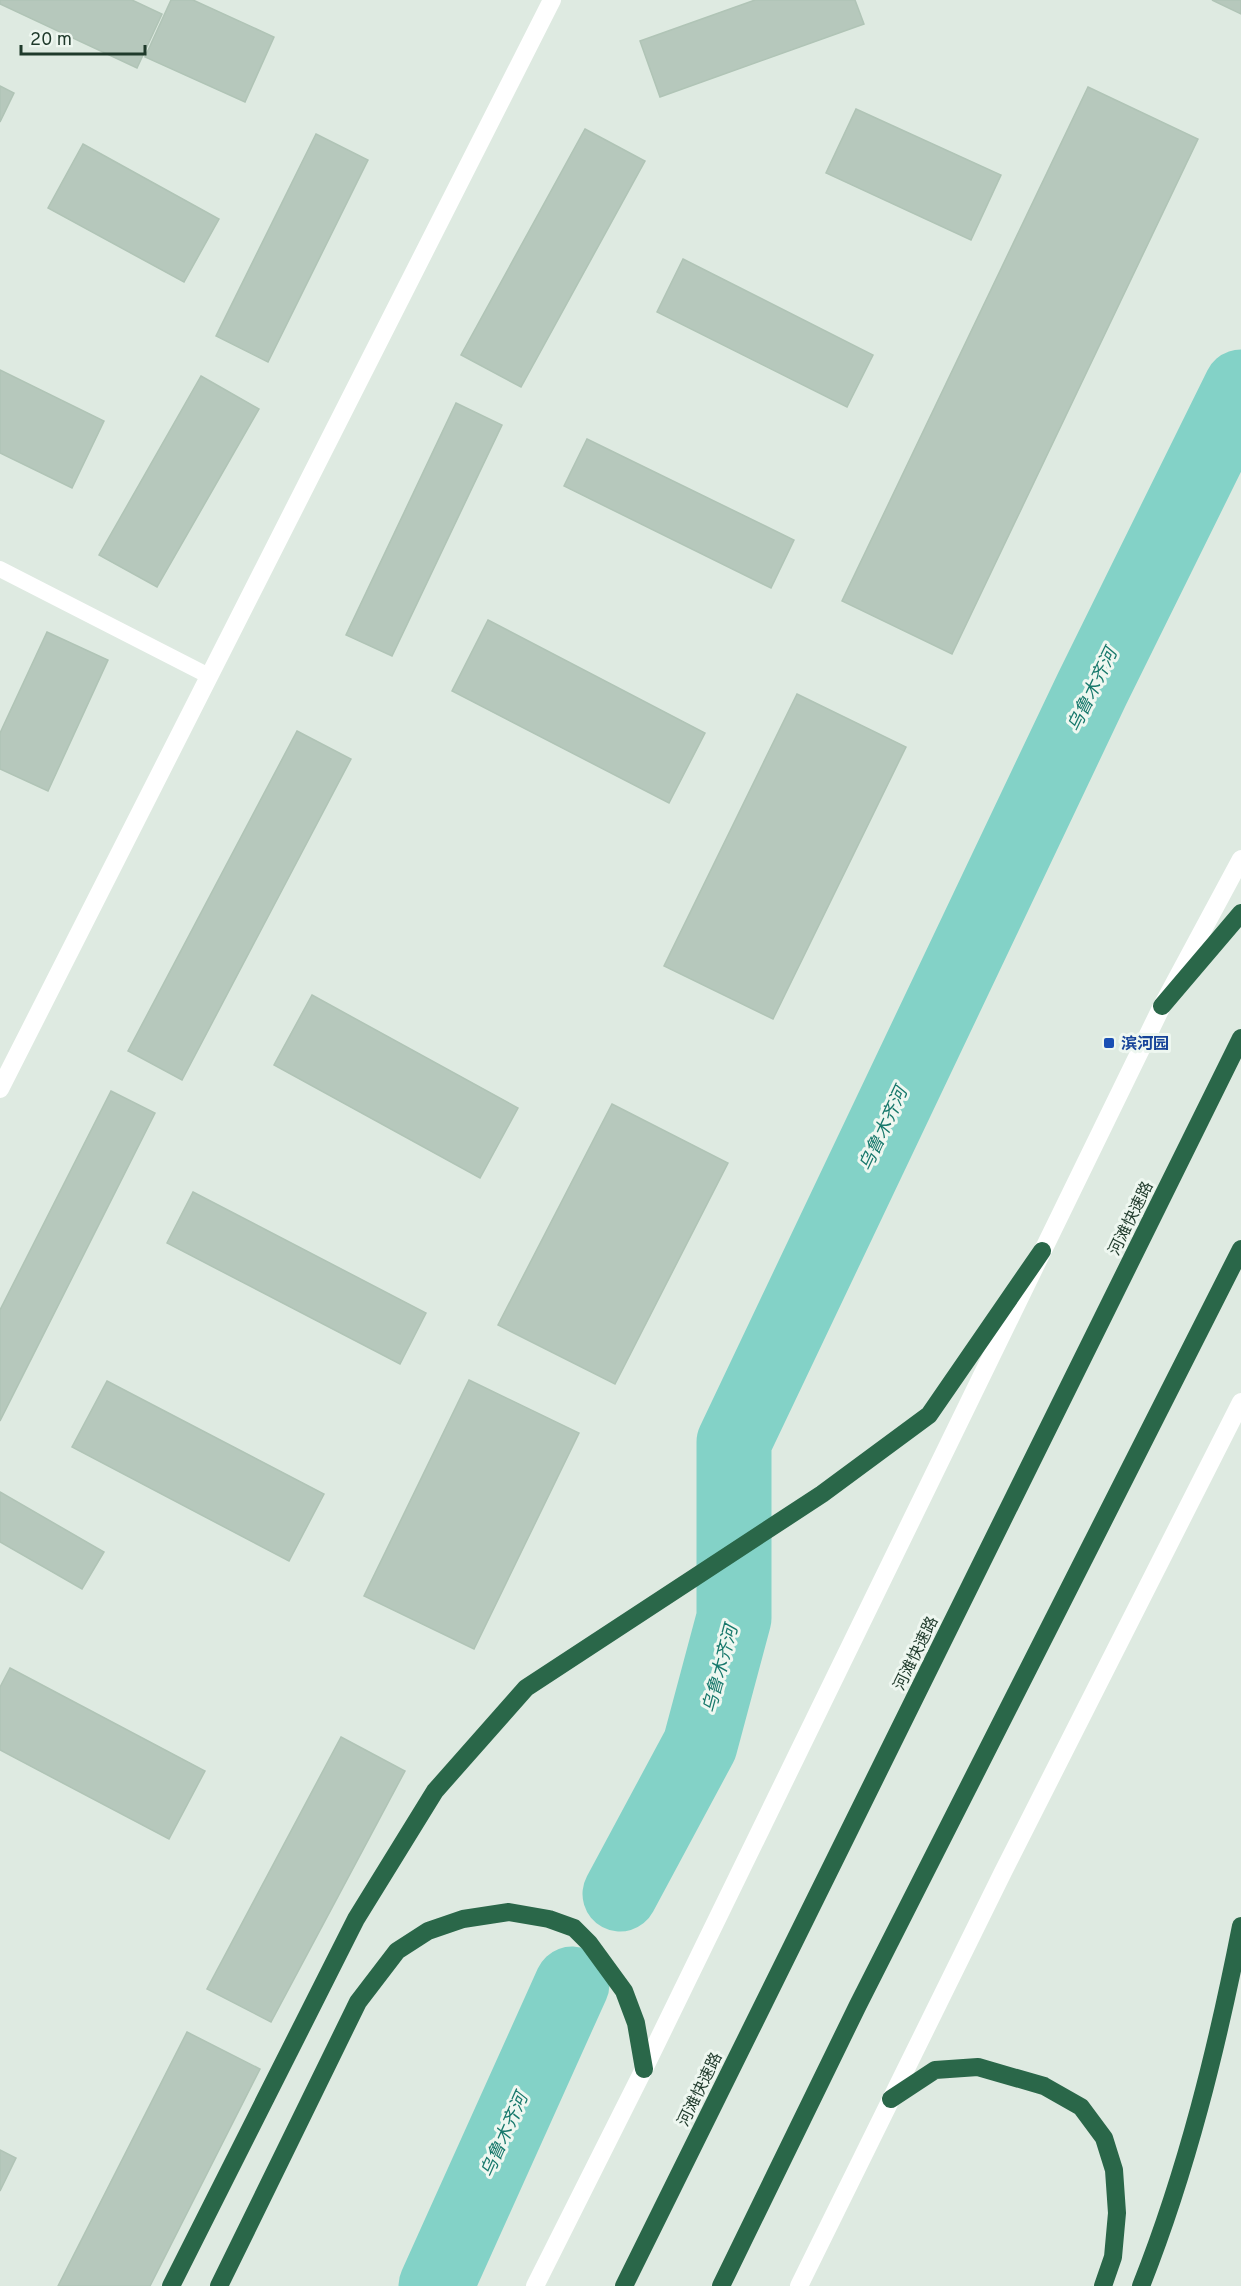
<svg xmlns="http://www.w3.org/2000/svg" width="1241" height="2286" font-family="Overpass,'Noto Sans SC',sans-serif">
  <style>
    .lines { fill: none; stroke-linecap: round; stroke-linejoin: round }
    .river { stroke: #83d2c7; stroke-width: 75 }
    .building { fill: #b6c8bc; stroke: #b0c4b6; stroke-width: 1.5 }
    .lane { stroke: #fff; stroke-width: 16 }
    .street { stroke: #fff; stroke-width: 18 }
    .secondary { stroke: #fff; stroke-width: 18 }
    .highway { stroke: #2a6749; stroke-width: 18 }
    .transit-dot { fill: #1a4fb4; stroke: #eef7f0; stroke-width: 2 }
    .labels { text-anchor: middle; stroke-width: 6; stroke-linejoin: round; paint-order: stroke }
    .transit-label { font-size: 16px; font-weight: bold; fill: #164399; stroke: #eef7f0; text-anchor: start }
    .street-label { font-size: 16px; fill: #1f3a2b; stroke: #eef7f0 }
    .water-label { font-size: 18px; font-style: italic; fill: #17786b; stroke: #eef7f0 }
  </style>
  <rect width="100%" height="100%" fill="#deeae1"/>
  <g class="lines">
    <!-- river -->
    <g class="river">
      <polyline points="620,1894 700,1745 734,1618 734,1442 1092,689 1241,387"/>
      <polyline points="436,2286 572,1984"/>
    </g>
  </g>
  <!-- building -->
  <g class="building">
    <polygon points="0,0 132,0 162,14 137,68 0,4"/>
    <polygon points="171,0 193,0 274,37 245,102 145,57"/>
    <polygon points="755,0 855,0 864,24 660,97 640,41"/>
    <polygon points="1212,0 1241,0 1241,14"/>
    <polygon points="0,86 14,93 0,122"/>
    <polygon points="1088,87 1198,139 952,654 842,601"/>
    <polygon points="856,109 1001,175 971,240 826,173"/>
    <polygon points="585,129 645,161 521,387 461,355"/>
    <polygon points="316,134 368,160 268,362 216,336"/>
    <polygon points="83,144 219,219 184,282 48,208"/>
    <polygon points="683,259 873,355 847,407 657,312"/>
    <polygon points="0,370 104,421 72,488 0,453"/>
    <polygon points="201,376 259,409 157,587 99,555"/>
    <polygon points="456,403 502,425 392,656 346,635"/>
    <polygon points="587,439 794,540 771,588 564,486"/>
    <polygon points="488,620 705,733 669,803 452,691"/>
    <polygon points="47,632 108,660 48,791 0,769 0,733"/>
    <polygon points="797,694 906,747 773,1019 664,966"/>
    <polygon points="297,731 351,759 182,1080 128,1051"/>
    <polygon points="312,995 518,1108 480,1178 274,1065"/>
    <polygon points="111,1091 155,1113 0,1421 0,1310"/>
    <polygon points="612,1104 728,1163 615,1384 498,1325"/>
    <polygon points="193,1192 426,1313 400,1364 167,1243"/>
    <polygon points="469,1380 579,1433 474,1649 364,1596"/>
    <polygon points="107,1381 324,1494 289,1561 72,1447"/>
    <polygon points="0,1492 104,1552 82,1589 0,1542"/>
    <polygon points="10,1668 205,1771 169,1839 0,1750 0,1687"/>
    <polygon points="341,1737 405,1771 271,2022 207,1989"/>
    <polygon points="187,2032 260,2069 150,2286 58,2286"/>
    <polygon points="0,2150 16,2158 0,2191"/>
  </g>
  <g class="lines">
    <!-- lane -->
    <polyline class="lane" points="0,569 209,676"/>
    <!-- street -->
    <polyline class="street" points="0,1089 552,0"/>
    <!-- secondary -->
    <g class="secondary">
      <polyline points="535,2286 644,2069 1162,1006 1241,859"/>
      <polyline points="799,2286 1003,1872 1241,1402"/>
    </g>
    <!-- highway -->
    <g class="highway">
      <polyline points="1162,1006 1241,913"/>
      <polyline points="891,2099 935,2070 978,2067 1044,2086 1081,2107 1104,2138 1114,2170 1117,2213 1113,2257 1103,2286"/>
      <polyline points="171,2286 356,1919 435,1791 526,1688 822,1494 929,1415 1042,1251"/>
      <polyline points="219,2286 358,2002 397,1951 428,1931 463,1919 509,1912 549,1919 574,1928 589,1943 624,1991 636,2023 644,2069"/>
      <polyline points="624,2286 1241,1038"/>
      <polyline points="721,2286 858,2005 1241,1249"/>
      <path d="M1141,2286C1187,2170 1217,2048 1241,1926"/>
    </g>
  </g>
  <!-- markers -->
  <rect class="transit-dot" x="1103" y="1037" width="12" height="12" rx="3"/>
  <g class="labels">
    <!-- transit labels -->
    <g class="transit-label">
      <text x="1121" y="1049">滨河园</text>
    </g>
    <!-- street labels -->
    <g class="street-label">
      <text transform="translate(1130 1218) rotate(-64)" y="6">河滩快速路</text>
      <text transform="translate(915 1653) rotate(-64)" y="6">河滩快速路</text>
      <text transform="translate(699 2089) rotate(-64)" y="6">河滩快速路</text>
    </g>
    <!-- water labels -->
    <g class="water-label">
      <text transform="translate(1092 690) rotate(-64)" y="6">乌鲁木齐河</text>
      <text transform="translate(883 1129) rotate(-65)" y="6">乌鲁木齐河</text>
      <text transform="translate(720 1669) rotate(-75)" y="6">乌鲁木齐河</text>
      <text transform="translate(504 2135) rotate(-66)" y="6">乌鲁木齐河</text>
    </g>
  </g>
  <!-- scale -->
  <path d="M21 45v9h124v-9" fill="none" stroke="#1f3a2b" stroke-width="3"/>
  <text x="30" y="45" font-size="18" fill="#1f3a2b" stroke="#eef7f0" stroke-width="4.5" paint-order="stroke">20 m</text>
</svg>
